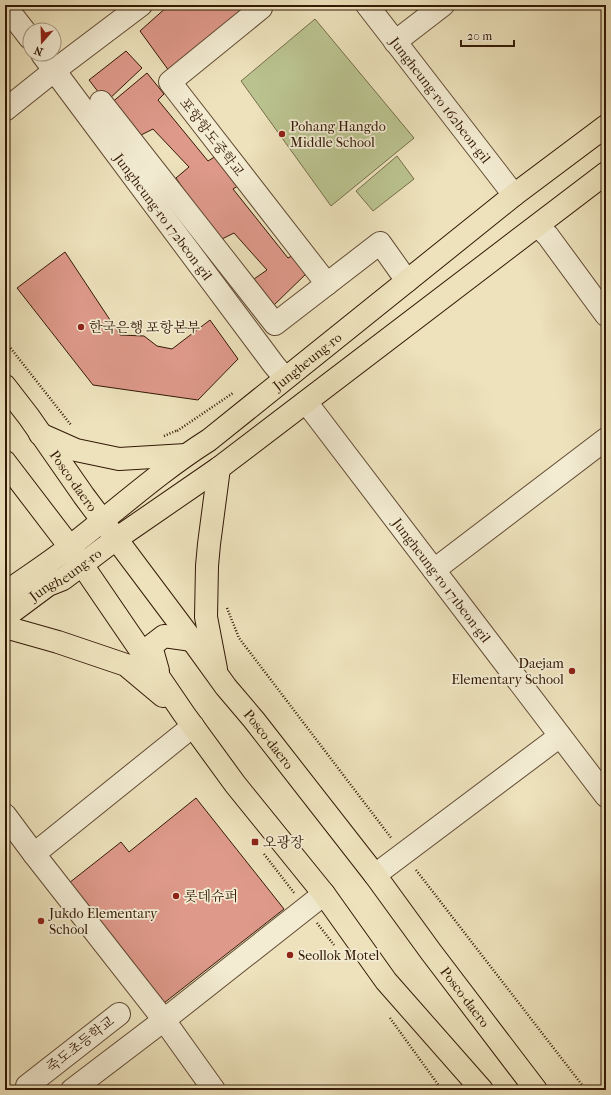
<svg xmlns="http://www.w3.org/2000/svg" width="611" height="1095" font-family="'IM FELL French Canon','Noto Serif KR',serif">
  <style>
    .green { fill: #bac38f; stroke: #766e4a }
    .building { fill: #de998a; stroke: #331905 }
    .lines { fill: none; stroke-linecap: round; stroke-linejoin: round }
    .minor-casing { stroke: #624b33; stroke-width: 24 }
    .major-casing { stroke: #331905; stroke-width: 24 }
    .path { stroke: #331905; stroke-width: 2.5; stroke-dasharray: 1 2; stroke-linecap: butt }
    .minor { stroke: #f3ecd3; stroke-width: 22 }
    .major { stroke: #ede2bc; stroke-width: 22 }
    .poi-dot { fill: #8f2418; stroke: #f3ecd3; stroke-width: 1.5 }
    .labels { text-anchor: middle; stroke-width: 3.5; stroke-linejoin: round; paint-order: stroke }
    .street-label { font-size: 14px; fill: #331905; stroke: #f3ecd3 }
    .poi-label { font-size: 14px; fill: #331905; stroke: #f3ecd3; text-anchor: start }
  </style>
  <rect width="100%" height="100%" fill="#ede2bc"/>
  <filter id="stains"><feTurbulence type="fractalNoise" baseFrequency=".005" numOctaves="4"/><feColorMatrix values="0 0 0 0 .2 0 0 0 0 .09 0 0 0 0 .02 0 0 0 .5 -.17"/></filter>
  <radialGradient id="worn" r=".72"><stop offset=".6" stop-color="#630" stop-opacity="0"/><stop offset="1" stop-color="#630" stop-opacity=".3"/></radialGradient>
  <!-- green -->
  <g class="green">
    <polygon points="315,19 414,138 331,206 241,81"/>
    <polygon points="397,156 414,179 373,211 356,191"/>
  </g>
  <!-- building -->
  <g class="building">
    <polygon points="169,5 240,5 247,14 172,75 140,31"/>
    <polygon points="126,51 142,68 106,102 89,80"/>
    <polygon points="147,73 164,94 158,100 208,161 216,156 241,184 233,189 288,258 297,253 310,270 273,306 254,279 267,270 234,233 218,241 176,178 189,167 153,129 139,136 110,104"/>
    <polygon points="65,252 120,335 144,336 157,346 172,349 210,320 238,359 198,400 93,385 17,288"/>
    <polygon points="196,798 284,909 164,1003 69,883 121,842 129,852"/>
  </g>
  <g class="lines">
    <!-- minor casing -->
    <g class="minor-casing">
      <g id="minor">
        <path id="s1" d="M367,5L514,195"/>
        <polyline points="5,6 30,38"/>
        <polyline points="261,8 170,82 327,284"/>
        <polyline points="395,42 443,5"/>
        <path id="s2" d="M42,54L274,365L285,378"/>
        <polyline points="101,102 275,324 380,243 407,281"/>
        <polyline points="5,110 55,70 141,5"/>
        <polyline points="538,226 548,236 606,315"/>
        <path id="s3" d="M306,402L606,796"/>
        <polyline points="434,570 606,439"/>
        <polyline points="5,815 34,854 164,1020 214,1090"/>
        <polyline points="34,854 193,726"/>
        <polyline points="375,875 560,736"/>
        <polyline points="30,1090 27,1086 119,1014"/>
        <polyline points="72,1090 164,1020 324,894"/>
      </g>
    </g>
    <!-- major casing -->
    <g class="major-casing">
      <g id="major">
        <path id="s4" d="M5,386L29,417L84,496L192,640L226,687L254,720L375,875L431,952L536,1090"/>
        <polyline points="40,434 76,450 119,459 186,455"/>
        <polyline points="5,462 70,547 184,714 235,784 324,894 386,981 482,1090"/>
        <path id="s5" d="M5,593C27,577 51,562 72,545C117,510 160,471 209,440L514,195L606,126"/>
        <path id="s6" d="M5,617L48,585L63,579L116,539L219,468L606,173"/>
        <polyline points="5,627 58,642 126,665 163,696"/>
        <polyline points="216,669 206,617 207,566 209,544 219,468"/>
        <polyline points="158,671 151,646 164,636 192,640"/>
      </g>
    </g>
    <!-- path -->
    <g class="path">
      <polyline points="5,341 71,425"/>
      <polyline points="177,431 233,393"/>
      <polyline points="164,436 178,430"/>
      <polyline points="227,608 239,638 392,839"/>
      <polyline points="264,854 295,894"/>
      <polyline points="416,870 586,1090"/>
      <polyline points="317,923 334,945"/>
      <polyline points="390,1018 442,1090"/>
    </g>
    <!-- minor -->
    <use href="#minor" class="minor"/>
    <!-- major -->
    <use href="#major" class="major"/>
  </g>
  <!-- markers -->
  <g class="poi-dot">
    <circle cx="282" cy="134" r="4"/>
    <circle cx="81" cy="327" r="4"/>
    <circle cx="572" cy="671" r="4"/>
    <rect x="251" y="838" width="8" height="8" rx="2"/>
    <circle cx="176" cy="896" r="4"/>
    <circle cx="41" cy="921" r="4"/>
    <circle cx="290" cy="955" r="4"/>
  </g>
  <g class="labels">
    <!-- street labels -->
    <g class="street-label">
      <text dy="5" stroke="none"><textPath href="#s1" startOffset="120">Jungheung-ro 162beon-gil</textPath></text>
      <text transform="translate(212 137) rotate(52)" y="5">포항항도중학교</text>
      <text dy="5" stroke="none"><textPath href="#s2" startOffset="203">Jungheung-ro 172beon-gil</textPath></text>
      <text dy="5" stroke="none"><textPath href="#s5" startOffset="381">Jungheung-ro</textPath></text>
      <text dy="5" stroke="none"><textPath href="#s4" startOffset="117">Posco-daero</textPath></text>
      <text dy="5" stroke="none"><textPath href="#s6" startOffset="74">Jungheung-ro</textPath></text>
      <text dy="5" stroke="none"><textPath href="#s3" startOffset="224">Jungheung-ro 171beon-gil</textPath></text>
      <text dy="5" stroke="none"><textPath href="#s4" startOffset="441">Posco-daero</textPath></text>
      <text dy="5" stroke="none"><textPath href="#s4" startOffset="765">Posco-daero</textPath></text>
      <text transform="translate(80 1044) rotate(-38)" y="5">죽도초등학교</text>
    </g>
    <!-- poi labels -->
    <g class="poi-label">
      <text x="290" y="131">Pohang Hangdo<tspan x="290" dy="16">Middle School</tspan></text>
      <text x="89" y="332">한국은행 포항본부</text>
      <text x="564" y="668" text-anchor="end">Daejam<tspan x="564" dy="16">Elementary School</tspan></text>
      <text x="263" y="847">오광장</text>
      <text x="184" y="901">롯데슈퍼</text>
      <text x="49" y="918">Jukdo Elementary<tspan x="49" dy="16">School</tspan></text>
      <text x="298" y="960">Seollok Motel</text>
    </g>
  </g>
  <!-- margin -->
  <rect width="611" height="1095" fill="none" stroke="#ede2bc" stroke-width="20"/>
  <rect x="6" y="6" width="599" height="1083" fill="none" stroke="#331905" stroke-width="2"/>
  <rect x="10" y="10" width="591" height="1075" fill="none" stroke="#331905"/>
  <!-- north arrow -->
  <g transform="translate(42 42) rotate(200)"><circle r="19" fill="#f3ecd3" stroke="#a69881"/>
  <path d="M0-3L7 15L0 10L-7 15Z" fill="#8f2418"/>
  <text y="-6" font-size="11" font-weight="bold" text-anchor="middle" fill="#331905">N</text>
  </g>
  <!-- scale -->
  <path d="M461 40v6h53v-6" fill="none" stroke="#331905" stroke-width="2"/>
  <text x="467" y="40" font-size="12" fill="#331905" stroke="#f3ecd3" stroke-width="3" paint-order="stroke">20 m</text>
  <rect width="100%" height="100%" filter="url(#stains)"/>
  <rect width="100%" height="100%" fill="url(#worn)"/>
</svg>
